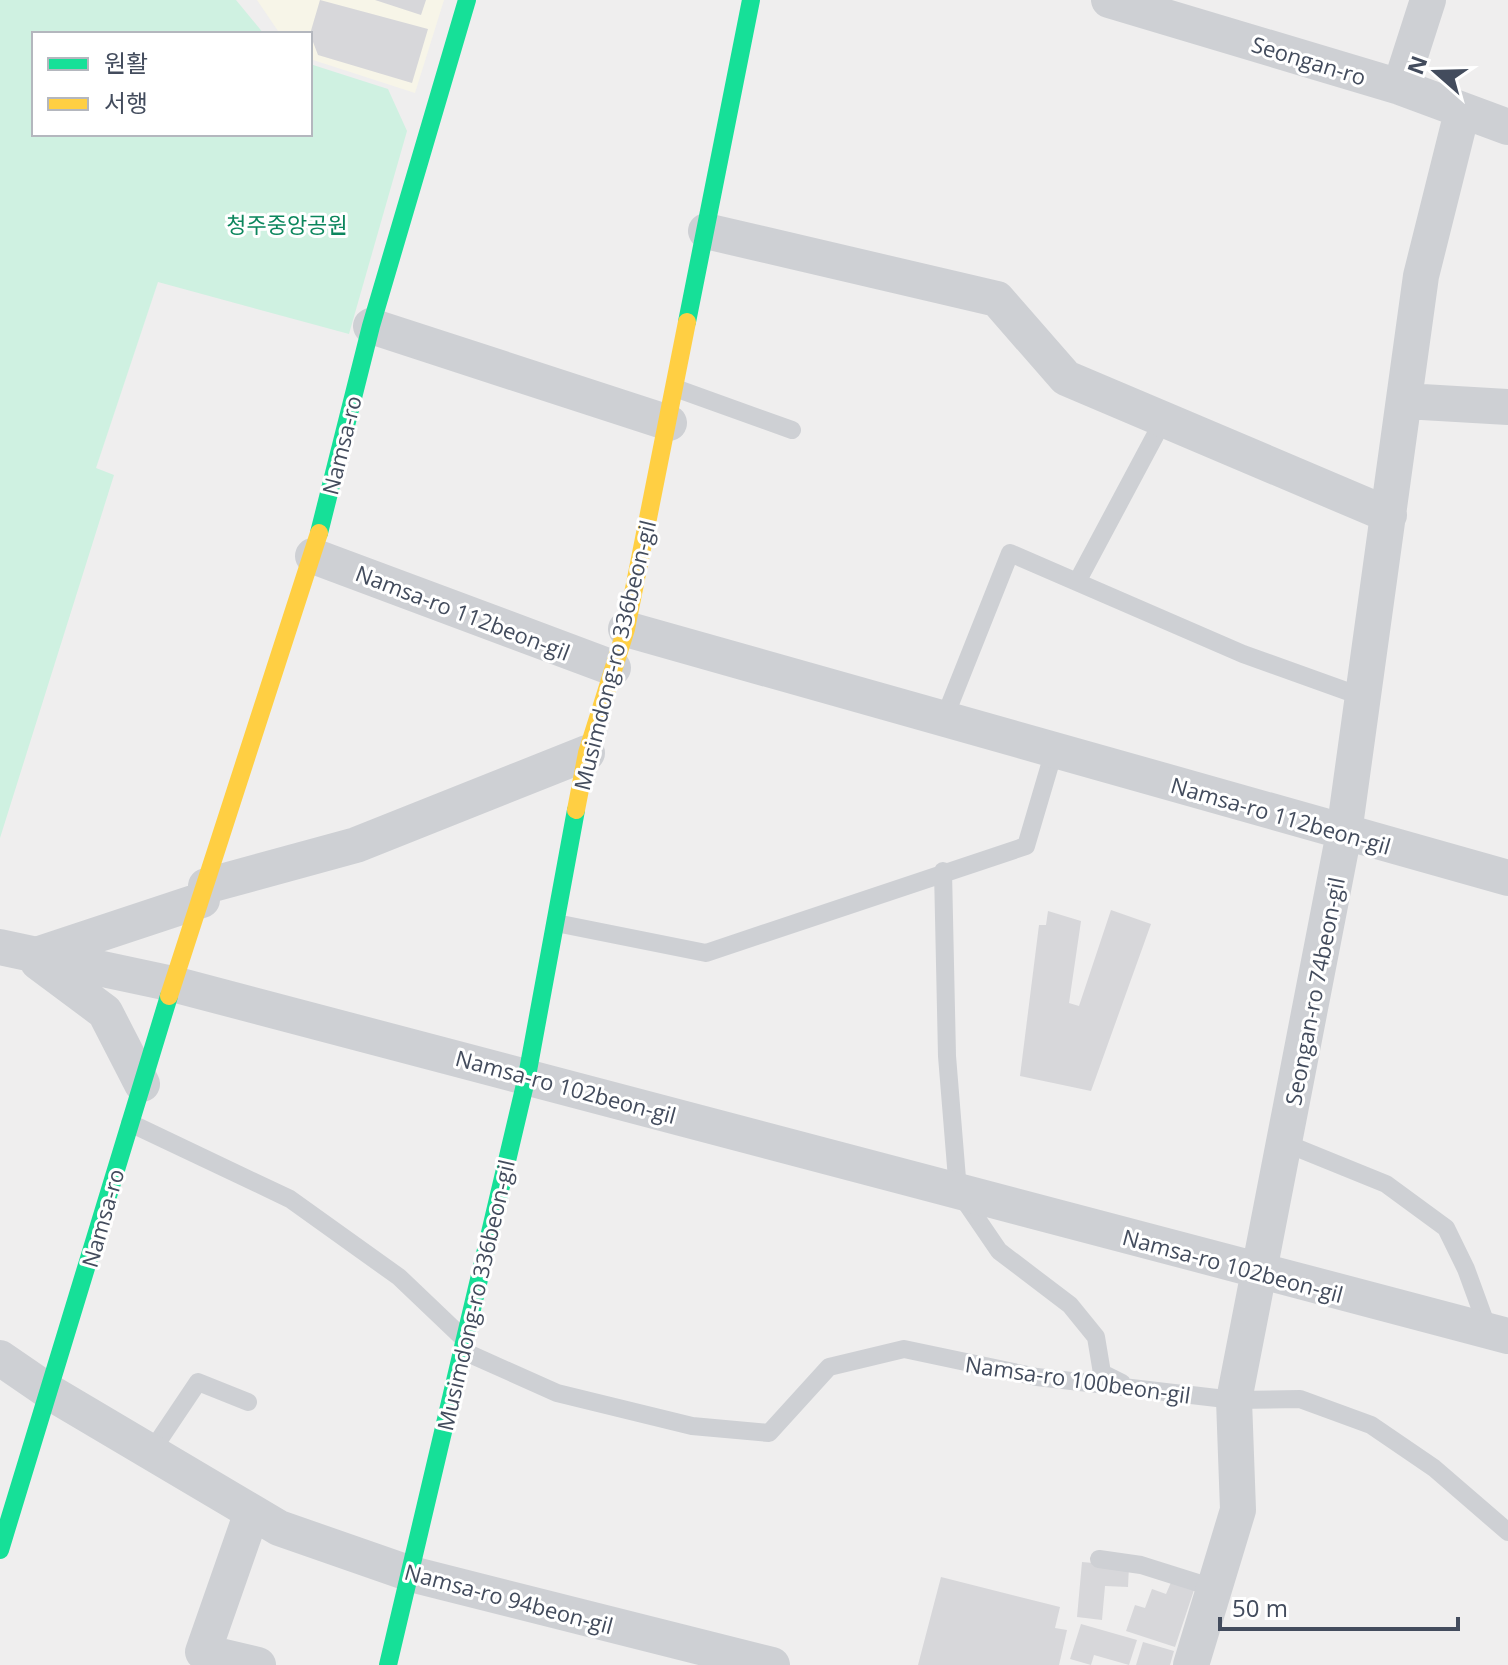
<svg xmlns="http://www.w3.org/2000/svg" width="1508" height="1665" viewBox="0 0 1508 1665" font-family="'Open Sans','Noto Sans KR',sans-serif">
<rect width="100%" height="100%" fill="#efeeee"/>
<!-- commercial -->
<path fill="#f7f5e8" d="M257 0H444L415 93 310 59V34H280Z"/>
<!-- green -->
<path fill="#cff1e1" d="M0 0H236L264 34H34V134H310V64L388 89 407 131 349 334 158 282 96 468 114 475 0 838Z"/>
<!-- building -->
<path fill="#d7d7da" d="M320 0 428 29 412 83 318 55 310 34Z
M375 0H426L421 15Z
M1111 910 1151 924 1091 1091 1020 1076 1039 925H1046L1048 911 1081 921 1069 1003 1079 1006Z
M1082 1562 1129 1566 1128 1587 1105 1586 1102 1620 1077 1617Z
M941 1577 1060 1607 1055 1628 1067 1630 1059 1665H918Z
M1172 1580 1195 1587 1175 1647 1126 1631 1135 1605 1145 1608 1152 1589 1166 1594Z
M1081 1624 1137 1640 1129 1665 1094 1655 1091 1665 1070 1659Z
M1143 1642 1174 1651 1170 1665H1136Z"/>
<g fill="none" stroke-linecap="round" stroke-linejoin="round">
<!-- lane -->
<path stroke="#ced0d4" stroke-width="18" d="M675 388 792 430
M1077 582 1164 419
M944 719 1010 553 1243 654 1363 697
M943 871 947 1056 958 1191 999 1251 1070 1305 1096 1337 1102 1373 1122 1383
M556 923 706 953 1026 846 1054 751
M130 1123 290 1199 399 1277 463 1338
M1285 1143 1386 1184 1446 1228 1466 1269 1489 1332
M463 1351 557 1393 692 1426 769 1433 829 1367 904 1349 1037 1377 1234 1400 1300 1399 1371 1425 1434 1468 1508 1532
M151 1452 198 1382 248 1402
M1099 1559 1141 1565 1214 1588"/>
<!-- street -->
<path stroke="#ced0d4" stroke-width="36" d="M1109 0 1400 87 1508 127
M1400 87 1428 0
M706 231 997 299 1066 378 1389 515
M371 326 669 423
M1405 401 1508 407
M313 556 613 668
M626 629 1508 878
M206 886 356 845 587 753
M0 947 173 984 1508 1336
M36 955 202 900
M38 962 105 1012 142 1084
M0 1358 51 1393 279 1528 411 1574 772 1665
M252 1512 203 1652 258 1665
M1191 1665 1238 1510 1234 1400 1344 833 1421 276 1462 112"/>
<!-- fast -->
<path stroke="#16e098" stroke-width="18" d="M687 322 751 0
M319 533 371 326 467 0
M0 1550 169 996
M388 1665 527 1076 576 810"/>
<!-- slow -->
<path stroke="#ffcf43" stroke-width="18" d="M576 810 587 753 626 629 687 322
M169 996 319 533"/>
</g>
<g text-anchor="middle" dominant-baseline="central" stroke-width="6" stroke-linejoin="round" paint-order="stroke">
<!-- street labels -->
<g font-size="22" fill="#434c5d" stroke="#fff">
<text transform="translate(1309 60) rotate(17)">Seongan-ro</text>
<text transform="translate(341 445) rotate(-76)">Namsa-ro</text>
<text transform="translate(463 612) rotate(21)">Namsa-ro 112beon-gil</text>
<text transform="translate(614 655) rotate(-76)">Musimdong-ro 336beon-gil</text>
<text transform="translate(1281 815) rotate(16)">Namsa-ro 112beon-gil</text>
<text transform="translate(1314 991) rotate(-79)">Seongan-ro 74beon-gil</text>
<text transform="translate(566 1086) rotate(15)">Namsa-ro 102beon-gil</text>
<text transform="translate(102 1218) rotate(-74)">Namsa-ro</text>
<text transform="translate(1233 1265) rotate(15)">Namsa-ro 102beon-gil</text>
<text transform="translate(475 1295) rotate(-77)">Musimdong-ro 336beon-gil</text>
<text transform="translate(1078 1379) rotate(8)">Namsa-ro 100beon-gil</text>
<text transform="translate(509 1598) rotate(15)">Namsa-ro 94beon-gil</text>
</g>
<!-- park labels -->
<g font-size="22" fill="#0c865d" stroke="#fff">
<text x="287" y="224">청주중앙공원</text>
</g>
</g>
<!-- legend -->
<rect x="32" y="32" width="280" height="104" fill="#ffffff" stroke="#b4b7be" stroke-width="2"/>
<rect x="48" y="58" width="40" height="12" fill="#16e098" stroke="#b4b7be" stroke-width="2"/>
<text x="104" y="72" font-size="24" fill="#434c5d">원활</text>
<rect x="48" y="98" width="40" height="12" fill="#ffcf43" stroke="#b4b7be" stroke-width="2"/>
<text x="104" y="112" font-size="24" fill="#434c5d">서행</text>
<!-- north arrow -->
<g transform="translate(1436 72) rotate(290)" stroke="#ffffff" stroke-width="6" paint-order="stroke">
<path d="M0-6L14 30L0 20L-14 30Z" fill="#434c5d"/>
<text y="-12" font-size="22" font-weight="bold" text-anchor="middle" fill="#434c5d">N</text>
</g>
<!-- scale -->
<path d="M1220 1617v12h238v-12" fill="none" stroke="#434c5d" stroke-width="4"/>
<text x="1232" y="1617" font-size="24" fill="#434c5d" stroke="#ffffff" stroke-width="6" paint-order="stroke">50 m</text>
</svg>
